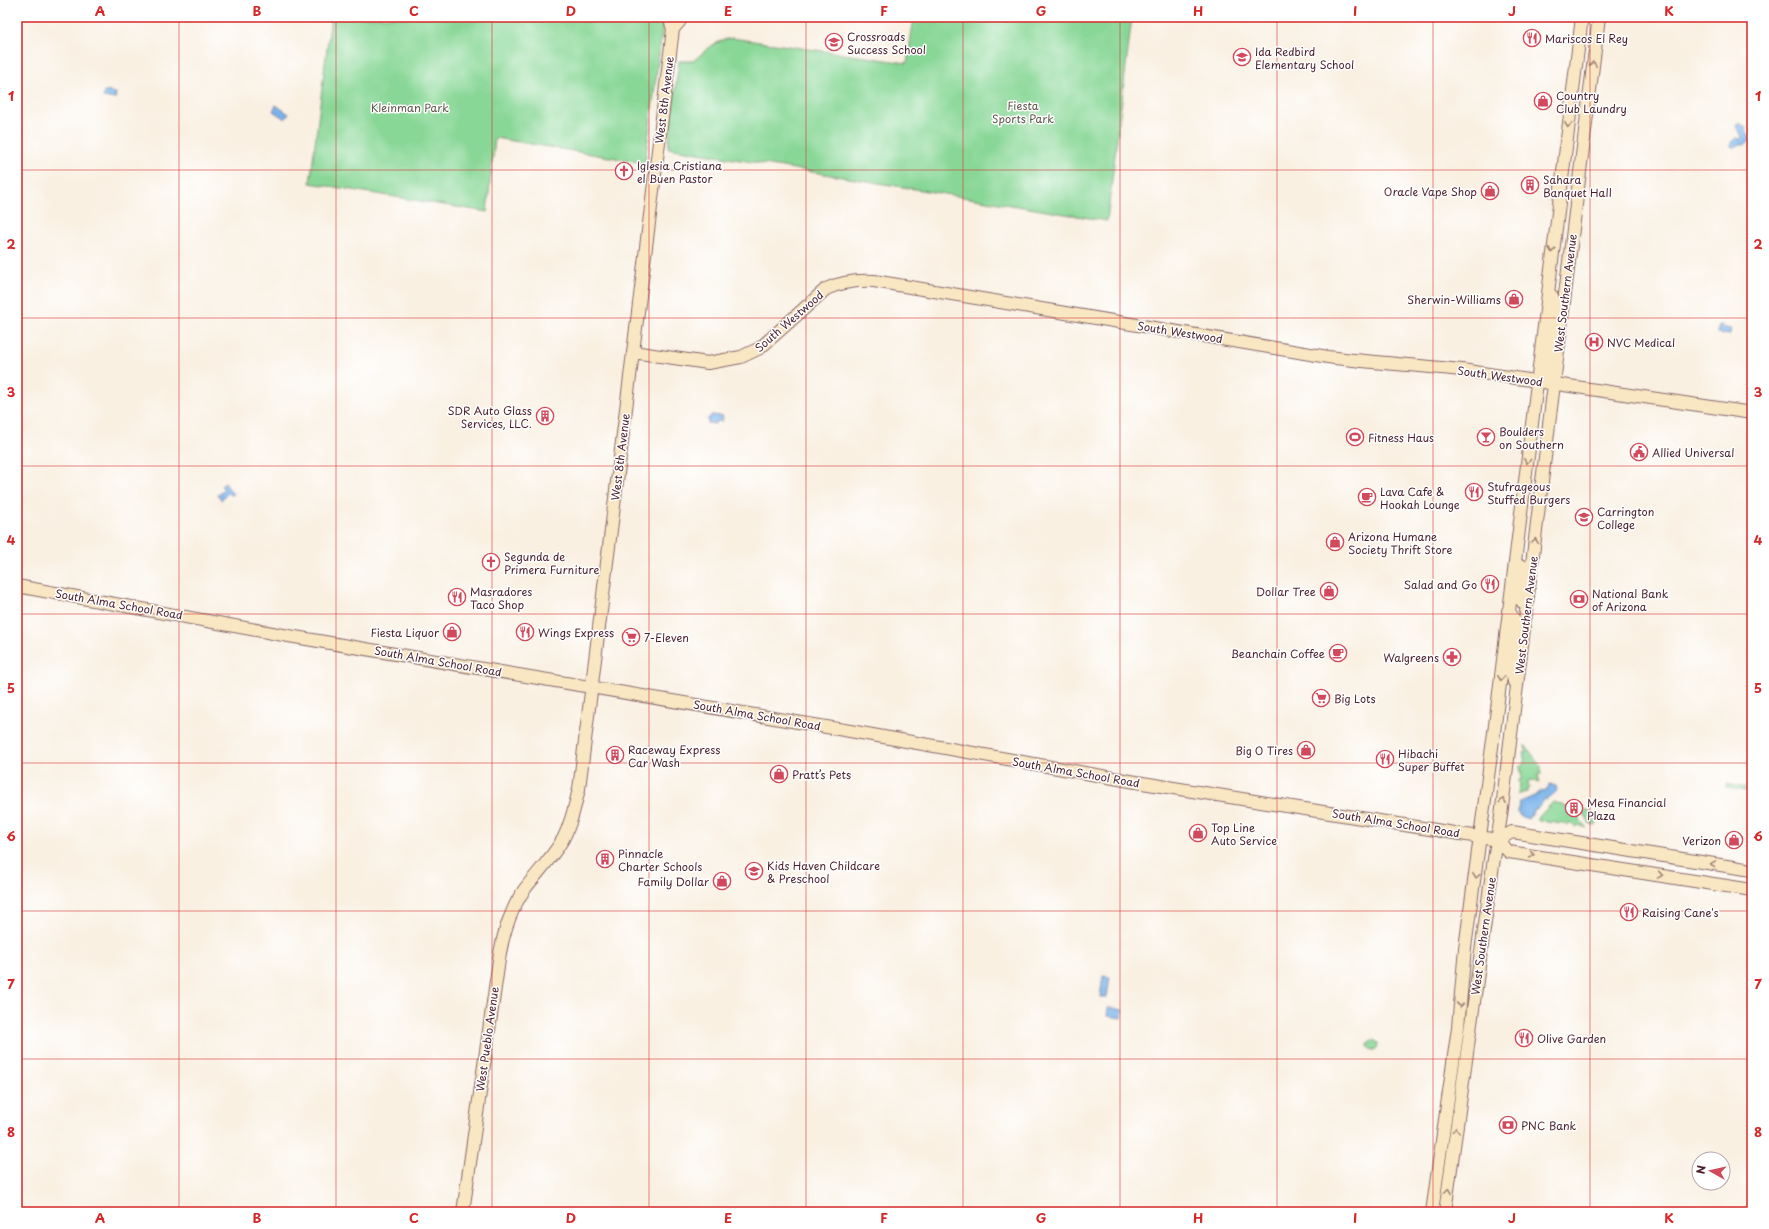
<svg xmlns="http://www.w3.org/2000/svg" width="1769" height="1229" viewBox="0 0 1769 1229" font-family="'Playpen Sans',sans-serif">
<rect width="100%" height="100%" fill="#fff"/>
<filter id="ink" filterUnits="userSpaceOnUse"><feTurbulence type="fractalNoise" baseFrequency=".025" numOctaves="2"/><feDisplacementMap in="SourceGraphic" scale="8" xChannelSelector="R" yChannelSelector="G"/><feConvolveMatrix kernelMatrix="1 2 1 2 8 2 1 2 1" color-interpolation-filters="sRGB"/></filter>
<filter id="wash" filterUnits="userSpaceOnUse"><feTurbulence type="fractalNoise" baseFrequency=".012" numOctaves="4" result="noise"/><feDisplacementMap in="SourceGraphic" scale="16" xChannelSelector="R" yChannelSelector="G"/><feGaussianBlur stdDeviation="0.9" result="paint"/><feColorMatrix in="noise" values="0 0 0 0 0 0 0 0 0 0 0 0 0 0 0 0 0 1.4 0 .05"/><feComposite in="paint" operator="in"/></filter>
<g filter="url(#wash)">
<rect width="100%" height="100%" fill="#f9f0e2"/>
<!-- green -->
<path fill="#88d796" stroke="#697b60" d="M331 17H664L645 163 495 138 487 212 310 183Z
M917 17H1132L1107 221 668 148 679 61H693C707 50 713 41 732 38L907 63 913 24Z
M1525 745 1541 766V774L1538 775 1540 783 1531 780 1528 781 1529 788 1527 789V792L1519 794 1518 790 1520 788 1519 780 1522 779 1520 766 1525 763 1523 752 1526 753Z
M1726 784 1752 789V792L1726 788Z
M1553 802 1573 809 1586 828 1577 825 1576 827 1569 823 1568 826 1561 822 1559 824 1552 821 1550 823 1544 820 1542 822 1537 819Z
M1579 808 1593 813V818L1597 822 1596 825H1591Z
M1368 1045a5 5 0 1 1 10 0a5 5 0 1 1-10 0Z"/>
<!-- water -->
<path fill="#79b4eb" stroke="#626a8b" d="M104 91 116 93 115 99 103 97Z
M276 105 289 114 285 119 273 111Z
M1739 123 1746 127 1747 134 1751 137V140L1744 145H1739L1733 148 1731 146V142L1736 138 1740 139 1742 137 1737 126Z
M1719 325H1722V327L1731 329 1730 335 1717 333Z
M711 415 723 416 722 422 716 421 715 424 708 423V418H710Z
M225 483 233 494 231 496 228 493 221 500 217 495 224 489 221 486Z
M1550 784 1556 786 1557 790 1556 793 1546 801 1545 799 1537 809 1536 808 1528 819 1520 816 1517 811 1519 805 1518 803 1539 794 1538 792 1546 790Z
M1103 976 1110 977 1107 997H1100Z
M1108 1007 1123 1010 1122 1018 1107 1016Z"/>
</g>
<g filter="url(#ink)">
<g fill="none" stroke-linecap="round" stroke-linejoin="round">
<defs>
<path id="secondary" d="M673 29 680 21V17
M1552 296 1554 311 1546 373 1553 383
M633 352 708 363 741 357 760 348 826 289C841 282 857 280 874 281L1328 357C1373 363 1417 365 1462 370L1752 413
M1522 566 1519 598 1527 607
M17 586 283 635 850 731 1130 781 1498 840 1512 832 1752 870
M1508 611C1522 623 1512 647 1511 663 1511 669 1513 676 1514 682
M1498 840 1509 852 1752 890
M463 1212 500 953C504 931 511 909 524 890 537 873 552 858 563 839 571 824 575 806 579 789L673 29 669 17
M1432 1212 1458 1027 1465 948 1495 725 1582 17
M1445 1212 1493 865 1501 816 1599 17"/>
</defs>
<!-- secondary casing -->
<use href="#secondary" stroke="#87686b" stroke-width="14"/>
<!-- secondary -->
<use href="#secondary" stroke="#f9e7c3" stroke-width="12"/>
</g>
<!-- one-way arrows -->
<defs><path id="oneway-chevron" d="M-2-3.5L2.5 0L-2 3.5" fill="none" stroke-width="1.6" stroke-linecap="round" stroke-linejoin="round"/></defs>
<g stroke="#a28377">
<use href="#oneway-chevron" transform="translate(1593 64) rotate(-83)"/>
<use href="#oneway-chevron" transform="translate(1568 125) rotate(97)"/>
<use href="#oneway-chevron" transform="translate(1552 250) rotate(97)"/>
<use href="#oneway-chevron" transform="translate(1527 461) rotate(97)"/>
<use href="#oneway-chevron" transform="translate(1535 541) rotate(-83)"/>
<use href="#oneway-chevron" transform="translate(1501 678) rotate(96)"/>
<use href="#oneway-chevron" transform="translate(1503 801) rotate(-83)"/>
<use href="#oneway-chevron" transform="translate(1532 855) rotate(9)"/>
<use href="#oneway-chevron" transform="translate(1713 864) rotate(-171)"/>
<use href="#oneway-chevron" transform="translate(1660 875) rotate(9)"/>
<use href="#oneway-chevron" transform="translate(1476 876) rotate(98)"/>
<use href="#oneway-chevron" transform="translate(1460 1005) rotate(95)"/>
<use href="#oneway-chevron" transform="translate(1456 1130) rotate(-82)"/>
<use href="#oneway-chevron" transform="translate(1448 1191) rotate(-82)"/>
</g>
</g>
<!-- grid -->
<path fill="none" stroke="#d62828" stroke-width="1" stroke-opacity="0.55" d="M179 17V1212M336 17V1212M492 17V1212M649 17V1212M806 17V1212M963 17V1212M1120 17V1212M1277 17V1212M1433 17V1212M1590 17V1212M17 170H1752M17 318H1752M17 466H1752M17 614H1752M17 763H1752M17 911H1752M17 1059H1752"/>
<!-- icons -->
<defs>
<symbol id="restaurant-ring" viewBox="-11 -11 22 22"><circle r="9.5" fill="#fff" stroke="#d1495b" stroke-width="1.5"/><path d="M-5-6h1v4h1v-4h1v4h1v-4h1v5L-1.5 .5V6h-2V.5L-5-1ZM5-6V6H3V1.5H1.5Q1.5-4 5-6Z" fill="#d1495b"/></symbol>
<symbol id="school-ring" viewBox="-11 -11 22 22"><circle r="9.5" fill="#fff" stroke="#d1495b" stroke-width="1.5"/><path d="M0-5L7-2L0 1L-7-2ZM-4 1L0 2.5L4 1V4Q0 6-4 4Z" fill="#d1495b"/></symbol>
<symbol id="shop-ring" viewBox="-11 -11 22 22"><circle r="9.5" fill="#fff" stroke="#d1495b" stroke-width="1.5"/><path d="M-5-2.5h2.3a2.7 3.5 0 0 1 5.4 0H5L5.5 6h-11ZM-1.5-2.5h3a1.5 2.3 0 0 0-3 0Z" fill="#d1495b"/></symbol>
<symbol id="church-ring" viewBox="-11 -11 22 22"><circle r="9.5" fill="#fff" stroke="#d1495b" stroke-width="1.5"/><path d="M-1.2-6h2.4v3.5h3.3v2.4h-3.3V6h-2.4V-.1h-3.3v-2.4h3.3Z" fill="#d1495b"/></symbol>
<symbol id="building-ring" viewBox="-11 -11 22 22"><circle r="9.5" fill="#fff" stroke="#d1495b" stroke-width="1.5"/><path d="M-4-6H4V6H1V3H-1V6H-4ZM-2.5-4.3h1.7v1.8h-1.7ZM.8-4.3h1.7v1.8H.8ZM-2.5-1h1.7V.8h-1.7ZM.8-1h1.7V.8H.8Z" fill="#d1495b"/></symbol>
<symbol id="hospital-ring" viewBox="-11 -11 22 22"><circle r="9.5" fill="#fff" stroke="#d1495b" stroke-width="1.5"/><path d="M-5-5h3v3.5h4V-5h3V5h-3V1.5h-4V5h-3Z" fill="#d1495b"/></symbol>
<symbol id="stadium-ring" viewBox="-11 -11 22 22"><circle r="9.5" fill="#fff" stroke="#d1495b" stroke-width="1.5"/><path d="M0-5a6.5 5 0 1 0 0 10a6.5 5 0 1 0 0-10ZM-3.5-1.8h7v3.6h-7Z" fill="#d1495b"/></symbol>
<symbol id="bar-ring" viewBox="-11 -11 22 22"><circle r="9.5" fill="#fff" stroke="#d1495b" stroke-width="1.5"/><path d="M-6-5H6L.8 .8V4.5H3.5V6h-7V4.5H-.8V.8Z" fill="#d1495b"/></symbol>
<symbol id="civic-ring" viewBox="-11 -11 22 22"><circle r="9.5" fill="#fff" stroke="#d1495b" stroke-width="1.5"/><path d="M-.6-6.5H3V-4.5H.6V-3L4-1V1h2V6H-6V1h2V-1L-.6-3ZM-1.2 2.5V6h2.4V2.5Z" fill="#d1495b"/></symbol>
<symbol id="cafe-ring" viewBox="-11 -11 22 22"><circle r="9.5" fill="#fff" stroke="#d1495b" stroke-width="1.5"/><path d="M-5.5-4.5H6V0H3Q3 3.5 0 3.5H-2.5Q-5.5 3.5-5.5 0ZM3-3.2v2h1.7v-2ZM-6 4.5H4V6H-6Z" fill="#d1495b"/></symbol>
<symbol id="university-ring" viewBox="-11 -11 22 22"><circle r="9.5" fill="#fff" stroke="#d1495b" stroke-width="1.5"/><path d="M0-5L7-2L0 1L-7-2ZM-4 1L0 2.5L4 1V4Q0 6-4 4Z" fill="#d1495b"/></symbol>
<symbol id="bank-ring" viewBox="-11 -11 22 22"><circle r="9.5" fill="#fff" stroke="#d1495b" stroke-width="1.5"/><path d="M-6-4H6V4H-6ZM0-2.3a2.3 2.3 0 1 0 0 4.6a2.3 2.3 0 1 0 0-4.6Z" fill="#d1495b"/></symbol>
<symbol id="supermarket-ring" viewBox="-11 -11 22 22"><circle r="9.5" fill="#fff" stroke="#d1495b" stroke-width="1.5"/><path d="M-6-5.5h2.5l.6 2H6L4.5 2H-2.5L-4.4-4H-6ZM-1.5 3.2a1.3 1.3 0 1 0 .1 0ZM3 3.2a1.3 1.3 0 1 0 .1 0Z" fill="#d1495b"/></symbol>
<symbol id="pharmacy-ring" viewBox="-11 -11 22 22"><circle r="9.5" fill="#fff" stroke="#d1495b" stroke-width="1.5"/><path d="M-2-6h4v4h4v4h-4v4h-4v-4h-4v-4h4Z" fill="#d1495b"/></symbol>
</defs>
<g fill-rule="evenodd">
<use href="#restaurant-ring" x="1522" y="28" width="20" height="20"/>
<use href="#school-ring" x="824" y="32" width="20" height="20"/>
<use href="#school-ring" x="1232" y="47" width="20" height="20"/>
<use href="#shop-ring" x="1533" y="91" width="20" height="20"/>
<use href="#church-ring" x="614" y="161" width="20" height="20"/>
<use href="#building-ring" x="1520" y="175" width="20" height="20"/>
<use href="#shop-ring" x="1480" y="181" width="20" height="20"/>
<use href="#shop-ring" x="1504" y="289" width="20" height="20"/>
<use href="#hospital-ring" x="1584" y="332" width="20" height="20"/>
<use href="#building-ring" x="535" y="406" width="20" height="20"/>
<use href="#stadium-ring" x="1345" y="427" width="20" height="20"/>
<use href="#bar-ring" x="1476" y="427" width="20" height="20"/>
<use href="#civic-ring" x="1629" y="442" width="20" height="20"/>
<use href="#restaurant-ring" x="1464" y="482" width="20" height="20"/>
<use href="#cafe-ring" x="1357" y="487" width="20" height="20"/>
<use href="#university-ring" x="1574" y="507" width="20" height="20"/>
<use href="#shop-ring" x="1325" y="532" width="20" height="20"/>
<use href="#church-ring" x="481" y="552" width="20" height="20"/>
<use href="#restaurant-ring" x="1480" y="574" width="20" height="20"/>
<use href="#shop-ring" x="1319" y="581" width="20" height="20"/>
<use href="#restaurant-ring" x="447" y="587" width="20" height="20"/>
<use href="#bank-ring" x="1569" y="589" width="20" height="20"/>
<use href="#shop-ring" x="442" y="622" width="20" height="20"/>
<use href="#restaurant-ring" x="515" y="622" width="20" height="20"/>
<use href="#supermarket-ring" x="621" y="627" width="20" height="20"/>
<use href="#cafe-ring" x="1328" y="643" width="20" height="20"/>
<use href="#pharmacy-ring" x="1442" y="647" width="20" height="20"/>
<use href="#supermarket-ring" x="1311" y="688" width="20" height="20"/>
<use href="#shop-ring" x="1296" y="740" width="20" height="20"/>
<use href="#building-ring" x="605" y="745" width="20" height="20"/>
<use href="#restaurant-ring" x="1375" y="749" width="20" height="20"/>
<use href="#shop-ring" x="769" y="764" width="20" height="20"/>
<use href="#building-ring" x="1564" y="798" width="20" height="20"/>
<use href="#shop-ring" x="1188" y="823" width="20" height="20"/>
<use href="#shop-ring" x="1724" y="830" width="20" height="20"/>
<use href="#building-ring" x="595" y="849" width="20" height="20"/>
<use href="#school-ring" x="744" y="861" width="20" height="20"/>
<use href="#shop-ring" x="712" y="871" width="20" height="20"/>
<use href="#restaurant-ring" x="1619" y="902" width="20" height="20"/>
<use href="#restaurant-ring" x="1514" y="1028" width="20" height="20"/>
<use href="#bank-ring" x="1498" y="1115" width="20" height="20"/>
</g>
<g text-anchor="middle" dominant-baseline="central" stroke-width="3" stroke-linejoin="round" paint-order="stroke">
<!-- poi labels -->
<g font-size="11" fill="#4a1f2b" stroke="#fff" text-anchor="start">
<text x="847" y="36">Crossroads<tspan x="847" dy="13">Success School</tspan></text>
<text x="1545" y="38">Mariscos El Rey</text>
<text x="1255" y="51">Ida Redbird<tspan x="1255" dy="13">Elementary School</tspan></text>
<text x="1556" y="95">Country<tspan x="1556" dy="13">Club Laundry</tspan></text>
<text x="637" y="165">Iglesia Cristiana<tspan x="637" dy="13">el Buen Pastor</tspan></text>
<text x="1543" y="179">Sahara<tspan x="1543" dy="13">Banquet Hall</tspan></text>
<text x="1477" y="191" text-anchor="end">Oracle Vape Shop</text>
<text x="1501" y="299" text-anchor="end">Sherwin-Williams</text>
<text x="1607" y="342">NVC Medical</text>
<text x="532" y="410" text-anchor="end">SDR Auto Glass<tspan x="532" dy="13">Services, LLC.</tspan></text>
<text x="1499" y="431">Boulders<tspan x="1499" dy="13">on Southern</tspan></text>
<text x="1368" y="437">Fitness Haus</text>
<text x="1652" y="452">Allied Universal</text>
<text x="1487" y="486">Stufrageous<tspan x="1487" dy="13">Stuffed Burgers</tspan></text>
<text x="1380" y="491">Lava Cafe &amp;<tspan x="1380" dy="13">Hookah Lounge</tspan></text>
<text x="1597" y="511">Carrington<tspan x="1597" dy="13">College</tspan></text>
<text x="1348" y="536">Arizona Humane<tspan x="1348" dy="13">Society Thrift Store</tspan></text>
<text x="504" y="556">Segunda de<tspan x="504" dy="13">Primera Furniture</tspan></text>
<text x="1477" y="584" text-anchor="end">Salad and Go</text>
<text x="470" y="591">Masradores<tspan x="470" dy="13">Taco Shop</tspan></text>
<text x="1316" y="591" text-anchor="end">Dollar Tree</text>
<text x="1592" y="593">National Bank<tspan x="1592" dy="13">of Arizona</tspan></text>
<text x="439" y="632" text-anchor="end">Fiesta Liquor</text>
<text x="538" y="632">Wings Express</text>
<text x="644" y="637">7-Eleven</text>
<text x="1325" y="653" text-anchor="end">Beanchain Coffee</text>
<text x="1439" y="657" text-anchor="end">Walgreens</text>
<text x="1334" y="698">Big Lots</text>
<text x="628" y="749">Raceway Express<tspan x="628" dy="13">Car Wash</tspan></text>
<text x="1293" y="750" text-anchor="end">Big O Tires</text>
<text x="1398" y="753">Hibachi<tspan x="1398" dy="13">Super Buffet</tspan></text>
<text x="792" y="774">Pratt’s Pets</text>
<text x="1587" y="802">Mesa Financial<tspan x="1587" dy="13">Plaza</tspan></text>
<text x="1211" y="827">Top Line<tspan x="1211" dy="13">Auto Service</tspan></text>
<text x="1721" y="840" text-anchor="end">Verizon</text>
<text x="618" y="853">Pinnacle<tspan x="618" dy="13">Charter Schools</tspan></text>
<text x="767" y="865">Kids Haven Childcare<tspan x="767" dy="13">&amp; Preschool</tspan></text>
<text x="709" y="881" text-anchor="end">Family Dollar</text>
<text x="1642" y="912">Raising Cane's</text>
<text x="1537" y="1038">Olive Garden</text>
<text x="1521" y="1125">PNC Bank</text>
</g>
<!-- street labels -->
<g font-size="11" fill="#4a1f2b" stroke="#fff">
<text transform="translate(664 100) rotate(-83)">West 8th Avenue</text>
<text transform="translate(1565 293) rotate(-83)">West Southern Avenue</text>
<text transform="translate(789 321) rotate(-41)">South Westwood</text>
<text transform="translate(1180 332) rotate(9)">South Westwood</text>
<text transform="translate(1500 376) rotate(8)">South Westwood</text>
<text transform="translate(620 457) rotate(-83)">West 8th Avenue</text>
<text transform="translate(119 604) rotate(10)">South Alma School Road</text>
<text transform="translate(1526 615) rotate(-83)">West Southern Avenue</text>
<text transform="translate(438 661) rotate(10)">South Alma School Road</text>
<text transform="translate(757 715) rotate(10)">South Alma School Road</text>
<text transform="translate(1076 772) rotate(10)">South Alma School Road</text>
<text transform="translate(1396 823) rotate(9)">South Alma School Road</text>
<text transform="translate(1483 936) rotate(-82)">West Southern Avenue</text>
<text transform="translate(487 1039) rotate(-82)">West Pueblo Avenue</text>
</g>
<!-- park labels -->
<g font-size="11" fill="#5d564b" stroke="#fff">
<text x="1023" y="105">Fiesta<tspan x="1023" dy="13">Sports Park</tspan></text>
<text x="410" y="107">Kleinman Park</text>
</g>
</g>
<!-- margin -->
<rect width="1769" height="1229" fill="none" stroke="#fff" stroke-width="44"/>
<!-- north arrow -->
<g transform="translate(1711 1171) rotate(278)"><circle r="19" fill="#ffffff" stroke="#b7a5aa"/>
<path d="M0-3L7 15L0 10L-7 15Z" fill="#d1495b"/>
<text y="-6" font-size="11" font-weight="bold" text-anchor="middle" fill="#4a1f2b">N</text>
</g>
<rect x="22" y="22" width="1725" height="1185" fill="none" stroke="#d62828" stroke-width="1.5"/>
<g font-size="13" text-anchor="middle" font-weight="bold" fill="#d62828">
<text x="100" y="16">A</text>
<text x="257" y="16">B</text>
<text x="414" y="16">C</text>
<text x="571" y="16">D</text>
<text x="728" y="16">E</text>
<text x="884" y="16">F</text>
<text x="1041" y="16">G</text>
<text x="1198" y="16">H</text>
<text x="1355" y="16">I</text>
<text x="1512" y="16">J</text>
<text x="1669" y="16">K</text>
<text x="11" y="101">1</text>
<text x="1758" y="101">1</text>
<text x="11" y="249">2</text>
<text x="1758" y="249">2</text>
<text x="11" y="397">3</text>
<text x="1758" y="397">3</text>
<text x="11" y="545">4</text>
<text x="1758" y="545">4</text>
<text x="11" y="693">5</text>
<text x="1758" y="693">5</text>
<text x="11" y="841">6</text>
<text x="1758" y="841">6</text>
<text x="11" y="989">7</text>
<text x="1758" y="989">7</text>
<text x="11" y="1137">8</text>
<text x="1758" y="1137">8</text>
<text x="100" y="1223">A</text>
<text x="257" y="1223">B</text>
<text x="414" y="1223">C</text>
<text x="571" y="1223">D</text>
<text x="728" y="1223">E</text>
<text x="884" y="1223">F</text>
<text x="1041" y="1223">G</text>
<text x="1198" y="1223">H</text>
<text x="1355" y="1223">I</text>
<text x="1512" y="1223">J</text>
<text x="1669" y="1223">K</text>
</g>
</svg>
